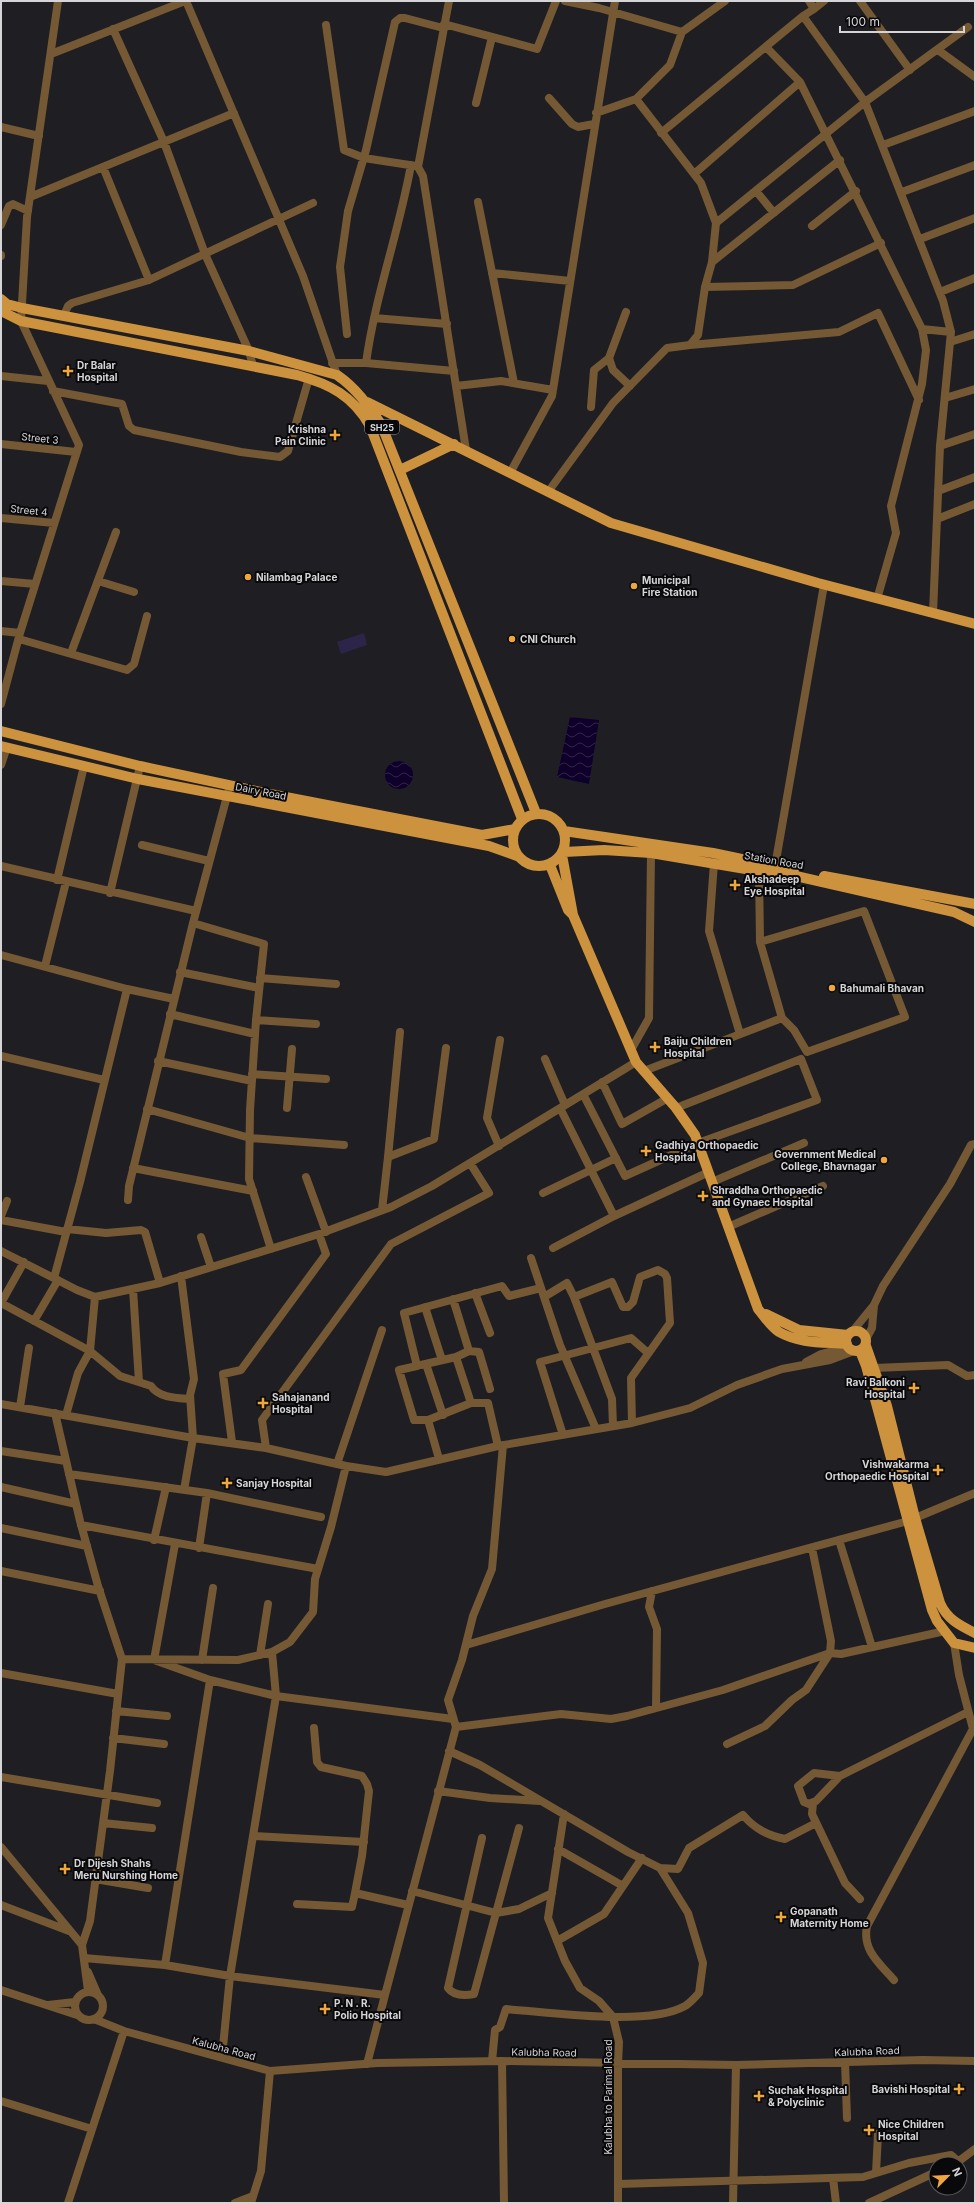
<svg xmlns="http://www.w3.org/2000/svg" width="976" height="2204" viewBox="0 0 976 2204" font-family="Inter,sans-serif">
<defs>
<pattern id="water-waves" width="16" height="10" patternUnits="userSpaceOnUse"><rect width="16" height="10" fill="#0e002a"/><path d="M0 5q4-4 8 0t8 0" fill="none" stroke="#302448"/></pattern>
</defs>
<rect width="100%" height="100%" fill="#1f1e23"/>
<!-- park -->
<path fill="#2d2449" d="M364 633 367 645 341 654 337 642Z"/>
<!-- water -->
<path fill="url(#water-waves)" d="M570 717 599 720 589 784 557 777Z
M385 775a14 14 0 1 1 28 0a14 14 0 1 1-28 0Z"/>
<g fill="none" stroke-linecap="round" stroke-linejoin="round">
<!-- minor -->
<path stroke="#755934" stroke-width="8" d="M186 1 303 276 337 375
M449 1 418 167 423 176 466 450
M565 1 599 8 682 32 725 1
M809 1 814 9 824 1
M860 1 910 70
M444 24 537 49 556 1
M326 25 344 150 364 158 416 166
M113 29 164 142 205 254 249 351 253 366
M682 32 670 65 636 99 701 183 716 223 865 102 803 16 814 9
M766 47 800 82 922 329 951 332
M938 50 975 77
M51 54 185 1
M549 98 572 124 578 127 594 124
M476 103 492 37
M596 113 636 99
M1 127 39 136
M661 133 803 16
M883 145 975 111
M411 165C399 232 375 296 366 363L454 371
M103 167 149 280
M694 174 800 82
M756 191 774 213
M902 192 975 165
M30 197 234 113
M478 202 514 383
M716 223 712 262 705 287 793 285 881 243
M1 225 9 206 13 204 28 211
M812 226 856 191
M920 239 975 218
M1 255V256
M712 262 840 160
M492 273 570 281
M705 287 698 335 690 345 839 332 878 313 919 400
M940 292 975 278
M626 312 609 358 613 370 630 386
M64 315 68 306 72 303 149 280 313 203
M374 318 447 324
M347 334 340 267 348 211 366 150 395 22 400 18H405L443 28
M950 342 975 334
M332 363H366
M1 376 48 381
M456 386 501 381 553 390
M53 391 122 404 129 426 134 430 241 452 280 457 288 451 309 378
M945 398 975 389
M591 407 594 370 609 358
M1 444 76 452
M940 446 975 434
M510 473 552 396 615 1
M938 491 975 477
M548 492 613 403 667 348 690 345
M1 518 54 523
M937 519 975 504
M1 581 35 584
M98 581 134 592
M877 599 896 533 891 506 922 384 926 350 922 329
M933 613 940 446 951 332 943 301 865 102 968 27
M1 631 20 633
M19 639 127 670 134 664 147 616
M71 653 116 532
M1 704 20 633 79 445 21 321 27 217 58 1
M1 765 7 747
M142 845 209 861
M714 863 709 931 740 1034
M1 866 196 911
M759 871 760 942 782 1018 794 1030 807 1052 905 1017 864 911 760 942
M774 872 824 585
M57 880 84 766
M110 893 140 766
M193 923 264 944 256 1020 250 1110 249 1179 271 1249
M1 955 127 989 174 999
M45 966 66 882
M180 972 259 988
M260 978 336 984
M170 1014 255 1034
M256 1020 316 1024
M631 1050 649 1018 651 853
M1 1056 104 1080
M545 1059 565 1105
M158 1061 252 1081
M644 1071 782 1018
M252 1074 326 1079
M602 1082 622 1124 668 1098
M583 1094 625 1176 698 1143 817 1100 801 1059 676 1108
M287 1108 292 1049
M560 1108 614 1216 709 1172
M147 1109 250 1138 344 1145
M499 1146 487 1118 500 1040
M388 1157 400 1032
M133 1168 253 1191
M306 1177 326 1232
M712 1182 804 1143
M543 1193 616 1158
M128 1200 129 1186 193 923 230 785
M382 1210 388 1157 434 1139 446 1048
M1 1216 7 1201
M1 1220 66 1232
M728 1227 823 1186
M67 1229 106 1233 141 1230 145 1232 160 1283
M201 1237 211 1267
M553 1248 614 1216
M1 1251 77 1290 95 1297 160 1283 319 1234 391 1207 432 1186 636 1062
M531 1258 560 1345 596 1429
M181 1276 194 1379 190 1395 193 1438 184 1490
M54 1278 80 1182 127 989
M133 1289 139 1382
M475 1293 490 1333
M544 1297 567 1283 574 1297
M453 1299 469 1351 456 1357 471 1403H488L498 1446
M1 1303 90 1351 120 1376 151 1386C159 1398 177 1398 190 1399
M1 1303 24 1262
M425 1307 442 1360
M34 1321 58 1280
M852 1332 874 1305
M866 1339 872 1328 874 1305 883 1286 950 1184 971 1145 975 1144
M469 1351 479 1352 490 1389
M806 1362 821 1354 848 1347
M426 1364 443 1415
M421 1365 456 1357
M874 1368 948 1365 967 1376 975 1375
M1 1404 193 1438 266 1448 346 1466 386 1472 498 1446 632 1423 690 1408 737 1385 782 1369 830 1360 854 1351
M20 1407 29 1348
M55 1413 80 1521 98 1586 122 1659 110 1771 90 1921 82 1945
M66 1415 78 1373 90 1351 95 1297
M428 1420 471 1403
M613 1426 612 1399 574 1297 612 1282 623 1307H628L633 1302 640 1277 658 1270 665 1274 667 1278 670 1323 631 1378 632 1423
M563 1435 540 1362 631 1338 648 1353
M232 1442 223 1374 241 1370 326 1254 319 1234
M266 1448 262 1420 391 1244 489 1193 470 1163
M1 1451 66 1461
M439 1459 428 1420H414L399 1370 417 1366 404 1313 502 1286 509 1296 541 1288
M337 1464 382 1330
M69 1474 207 1493 321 1517
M1 1487 76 1504
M81 1525 318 1569
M1 1528 87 1546
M154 1540 166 1487
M839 1540 872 1647
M175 1544 154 1660 210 1680 276 1696 453 1719
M199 1548 207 1493
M1 1571 100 1591
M652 1591 649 1607 657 1629 656 1708
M466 1645 605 1604 908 1521 975 1493
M260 1655 268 1604
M122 1659 238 1660 272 1652 290 1642 313 1612 315 1579 331 1527 346 1466
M202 1660 213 1588
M1 1673 118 1694
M116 1711 167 1716
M456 1727 561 1714 611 1719 627 1716 723 1690 830 1653 841 1654 945 1631
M314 1728 317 1762 321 1767 362 1776 367 1784 369 1791 362 1856 355 1893
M113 1738 164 1744
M727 1744 765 1726 792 1700 806 1690 830 1653 831 1641 812 1548
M449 1751 480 1765 628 1852 660 1868 688 1913 703 1963 699 1993C695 1997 690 2003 685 2006 648 2027 549 2012 506 2009L500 2027 495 2030 492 2061
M840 1776 814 1773 798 1786 804 1802 809 1804 816 1801 840 1776 968 1712
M1 1777 157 1803
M438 1791 490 1798 540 1801
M813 1803 812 1814 845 1883 860 1899
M564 1814 548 1918 565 1961 580 1988 599 2001 613 2017 619 2042 618 2064V2203
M103 1823 152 1828
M253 1836 364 1842
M482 1838 448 1988C454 1996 464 1996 474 1994L496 1913 519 1909 552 1893
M1 1847 82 1945 88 1991
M558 1849 623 1886
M660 1868 678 1869 689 1848 743 1815C755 1829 767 1835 785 1839L816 1823
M95 1879 148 1888
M412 1891 496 1913 519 1828
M297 1904 352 1907 355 1893 408 1905
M1 1905 69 1931
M557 1941 604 1914 642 1858
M84 1958 165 1965 230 1976 385 1995 367 2064
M165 1965 210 1680
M88 1972 98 1995
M894 1980C879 1963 862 1950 867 1926L973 1729 959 1675 954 1643
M1 1990 77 2015
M75 2006a14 14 0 1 1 28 0a14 14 0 1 1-28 0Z
M385 1995 456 1727 448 1700 462 1660 473 1616 492 1569 503 1445
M48 2005 75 2002
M94 2019 124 2031 270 2071 377 2063 502 2061 736 2065 923 2060 975 2061
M222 2057 230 1976 276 1696 272 1652
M502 2061 504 2203
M845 2062 847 2118
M1 2101 92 2129
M955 2164 975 2149
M876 2173 878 2134
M833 2178 836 2203
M618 2184 863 2177 909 2163 951 2155 959 2162
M68 2203 124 2031
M235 2203 253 2196
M251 2203 261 2171 270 2071
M733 2203 736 2065
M869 2203 936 2172"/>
<!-- major -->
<path stroke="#cd923d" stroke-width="10" d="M1 299 7 304 22 308 249 351 337 375C356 388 368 405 381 424L536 813
M1 311 21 321 297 375C330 384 353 396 370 426L522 819
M367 402 611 523 818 583 975 624
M400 470 454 444
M1 731 140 766 270 794 482 835 515 829
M1 746 138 779 489 846 517 856
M513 840a26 26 0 1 1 52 0a26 26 0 1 1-52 0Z
M564 831 713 853 794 870
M564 852 604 850 651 853 774 874H787L954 912 975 922
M562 855 573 915
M550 865 568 910 573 915 636 1062 676 1108 695 1135 758 1309C764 1316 771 1327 779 1332 800 1344 824 1342 847 1344
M824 876 975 904
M766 1314 799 1330 848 1335
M846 1341a10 10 0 1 1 20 0a10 10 0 1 1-20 0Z
M866 1346 887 1406 915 1518 940 1603C947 1619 959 1625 975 1633
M860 1351 866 1366 932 1610 937 1621 954 1643 975 1648"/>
</g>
<!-- markers -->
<g fill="#efa73d" stroke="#09080a" stroke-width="1.5">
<path d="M66 365h4v4h4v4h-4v4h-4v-4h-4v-4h4z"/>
<path d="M333 429h4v4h4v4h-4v4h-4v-4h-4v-4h4z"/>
<circle cx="248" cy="577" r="4"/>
<circle cx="634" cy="586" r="4"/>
<circle cx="512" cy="639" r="4"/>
<path d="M733 879h4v4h4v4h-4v4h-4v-4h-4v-4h4z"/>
<circle cx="832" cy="988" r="4"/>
<path d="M653 1041h4v4h4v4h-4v4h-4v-4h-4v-4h4z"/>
<path d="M644 1145h4v4h4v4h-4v4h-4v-4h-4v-4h4z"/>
<circle cx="884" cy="1160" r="4"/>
<path d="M701 1190h4v4h4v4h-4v4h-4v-4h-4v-4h4z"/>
<path d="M912 1382h4v4h4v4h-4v4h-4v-4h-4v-4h4z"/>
<path d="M261 1397h4v4h4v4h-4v4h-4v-4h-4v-4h4z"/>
<path d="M936 1464h4v4h4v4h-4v4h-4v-4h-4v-4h4z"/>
<path d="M225 1477h4v4h4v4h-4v4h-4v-4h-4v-4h4z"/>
<path d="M63 1863h4v4h4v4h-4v4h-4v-4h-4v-4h4z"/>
<path d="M779 1911h4v4h4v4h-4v4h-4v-4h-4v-4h4z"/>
<path d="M323 2003h4v4h4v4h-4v4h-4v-4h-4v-4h4z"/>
<path d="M957 2083h4v4h4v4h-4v4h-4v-4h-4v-4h4z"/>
<path d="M757 2090h4v4h4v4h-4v4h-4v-4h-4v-4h4z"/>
<path d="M867 2124h4v4h4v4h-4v4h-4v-4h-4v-4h4z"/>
</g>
<g text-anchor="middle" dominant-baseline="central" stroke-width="4" stroke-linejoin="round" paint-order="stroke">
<!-- shield labels -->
<rect fill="#09080a" stroke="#98989a" stroke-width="1" x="365" y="420" width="34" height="14" rx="3"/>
<g font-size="9" font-weight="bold" fill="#d5d5d8">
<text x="382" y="427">SH25</text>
</g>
<!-- poi labels -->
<g font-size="10" font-weight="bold" fill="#d5d5d8" stroke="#09080a" text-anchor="start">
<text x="77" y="365">Dr Balar<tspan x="77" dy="12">Hospital</tspan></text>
<text x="326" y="429" text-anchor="end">Krishna<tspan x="326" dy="12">Pain Clinic</tspan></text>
<text x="256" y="577">Nilambag Palace</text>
<text x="642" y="580">Municipal<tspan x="642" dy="12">Fire Station</tspan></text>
<text x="520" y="639">CNI Church</text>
<text x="744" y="879">Akshadeep<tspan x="744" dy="12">Eye Hospital</tspan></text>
<text x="840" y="988">Bahumali Bhavan</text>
<text x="664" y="1041">Baiju Children<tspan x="664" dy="12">Hospital</tspan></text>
<text x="655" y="1145">Gadhiya Orthopaedic<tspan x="655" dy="12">Hospital</tspan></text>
<text x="876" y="1154" text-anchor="end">Government Medical<tspan x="876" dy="12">College, Bhavnagar</tspan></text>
<text x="712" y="1190">Shraddha Orthopaedic<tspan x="712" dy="12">and Gynaec Hospital</tspan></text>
<text x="905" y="1382" text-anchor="end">Ravi Balkoni<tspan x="905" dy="12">Hospital</tspan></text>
<text x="272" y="1397">Sahajanand<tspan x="272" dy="12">Hospital</tspan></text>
<text x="929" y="1464" text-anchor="end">Vishwakarma<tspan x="929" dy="12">Orthopaedic Hospital</tspan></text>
<text x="236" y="1483">Sanjay Hospital</text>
<text x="74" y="1863">Dr Dijesh Shahs<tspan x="74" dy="12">Meru Nurshing Home</tspan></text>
<text x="790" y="1911">Gopanath<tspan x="790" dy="12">Maternity Home</tspan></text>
<text x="334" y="2003">P. N . R.<tspan x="334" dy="12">Polio Hospital</tspan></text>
<text x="950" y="2089" text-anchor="end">Bavishi Hospital</text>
<text x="768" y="2090">Suchak Hospital<tspan x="768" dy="12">&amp; Polyclinic</tspan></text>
<text x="878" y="2124">Nice Children<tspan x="878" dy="12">Hospital</tspan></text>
</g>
<!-- street labels -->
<g font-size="10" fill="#d5d5d8" stroke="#09080a">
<text transform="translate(40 438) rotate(6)">Street 3</text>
<text transform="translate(29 510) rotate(6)">Street 4</text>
<text transform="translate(261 791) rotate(11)">Dairy Road</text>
<text transform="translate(774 860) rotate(10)">Station Road</text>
<text transform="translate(224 2048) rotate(15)">Kalubha Road</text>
<text transform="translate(867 2051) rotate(-2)">Kalubha Road</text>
<text transform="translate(544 2052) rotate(1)">Kalubha Road</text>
<text transform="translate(608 2097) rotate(-90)">Kalubha to Parimal Road</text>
</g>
</g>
<!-- border -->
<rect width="976" height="2204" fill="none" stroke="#d5d5d8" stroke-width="4"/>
<!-- north arrow -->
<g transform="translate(948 2176) rotate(66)"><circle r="19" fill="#09080a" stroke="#5b5a5c"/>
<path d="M0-3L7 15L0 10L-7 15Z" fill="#efa73d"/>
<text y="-6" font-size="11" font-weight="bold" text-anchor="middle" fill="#d5d5d8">N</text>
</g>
<!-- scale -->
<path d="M840 26v6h124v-6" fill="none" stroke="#d5d5d8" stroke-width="2"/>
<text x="846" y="26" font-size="12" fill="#d5d5d8" stroke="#09080a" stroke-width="3" paint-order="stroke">100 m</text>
</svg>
